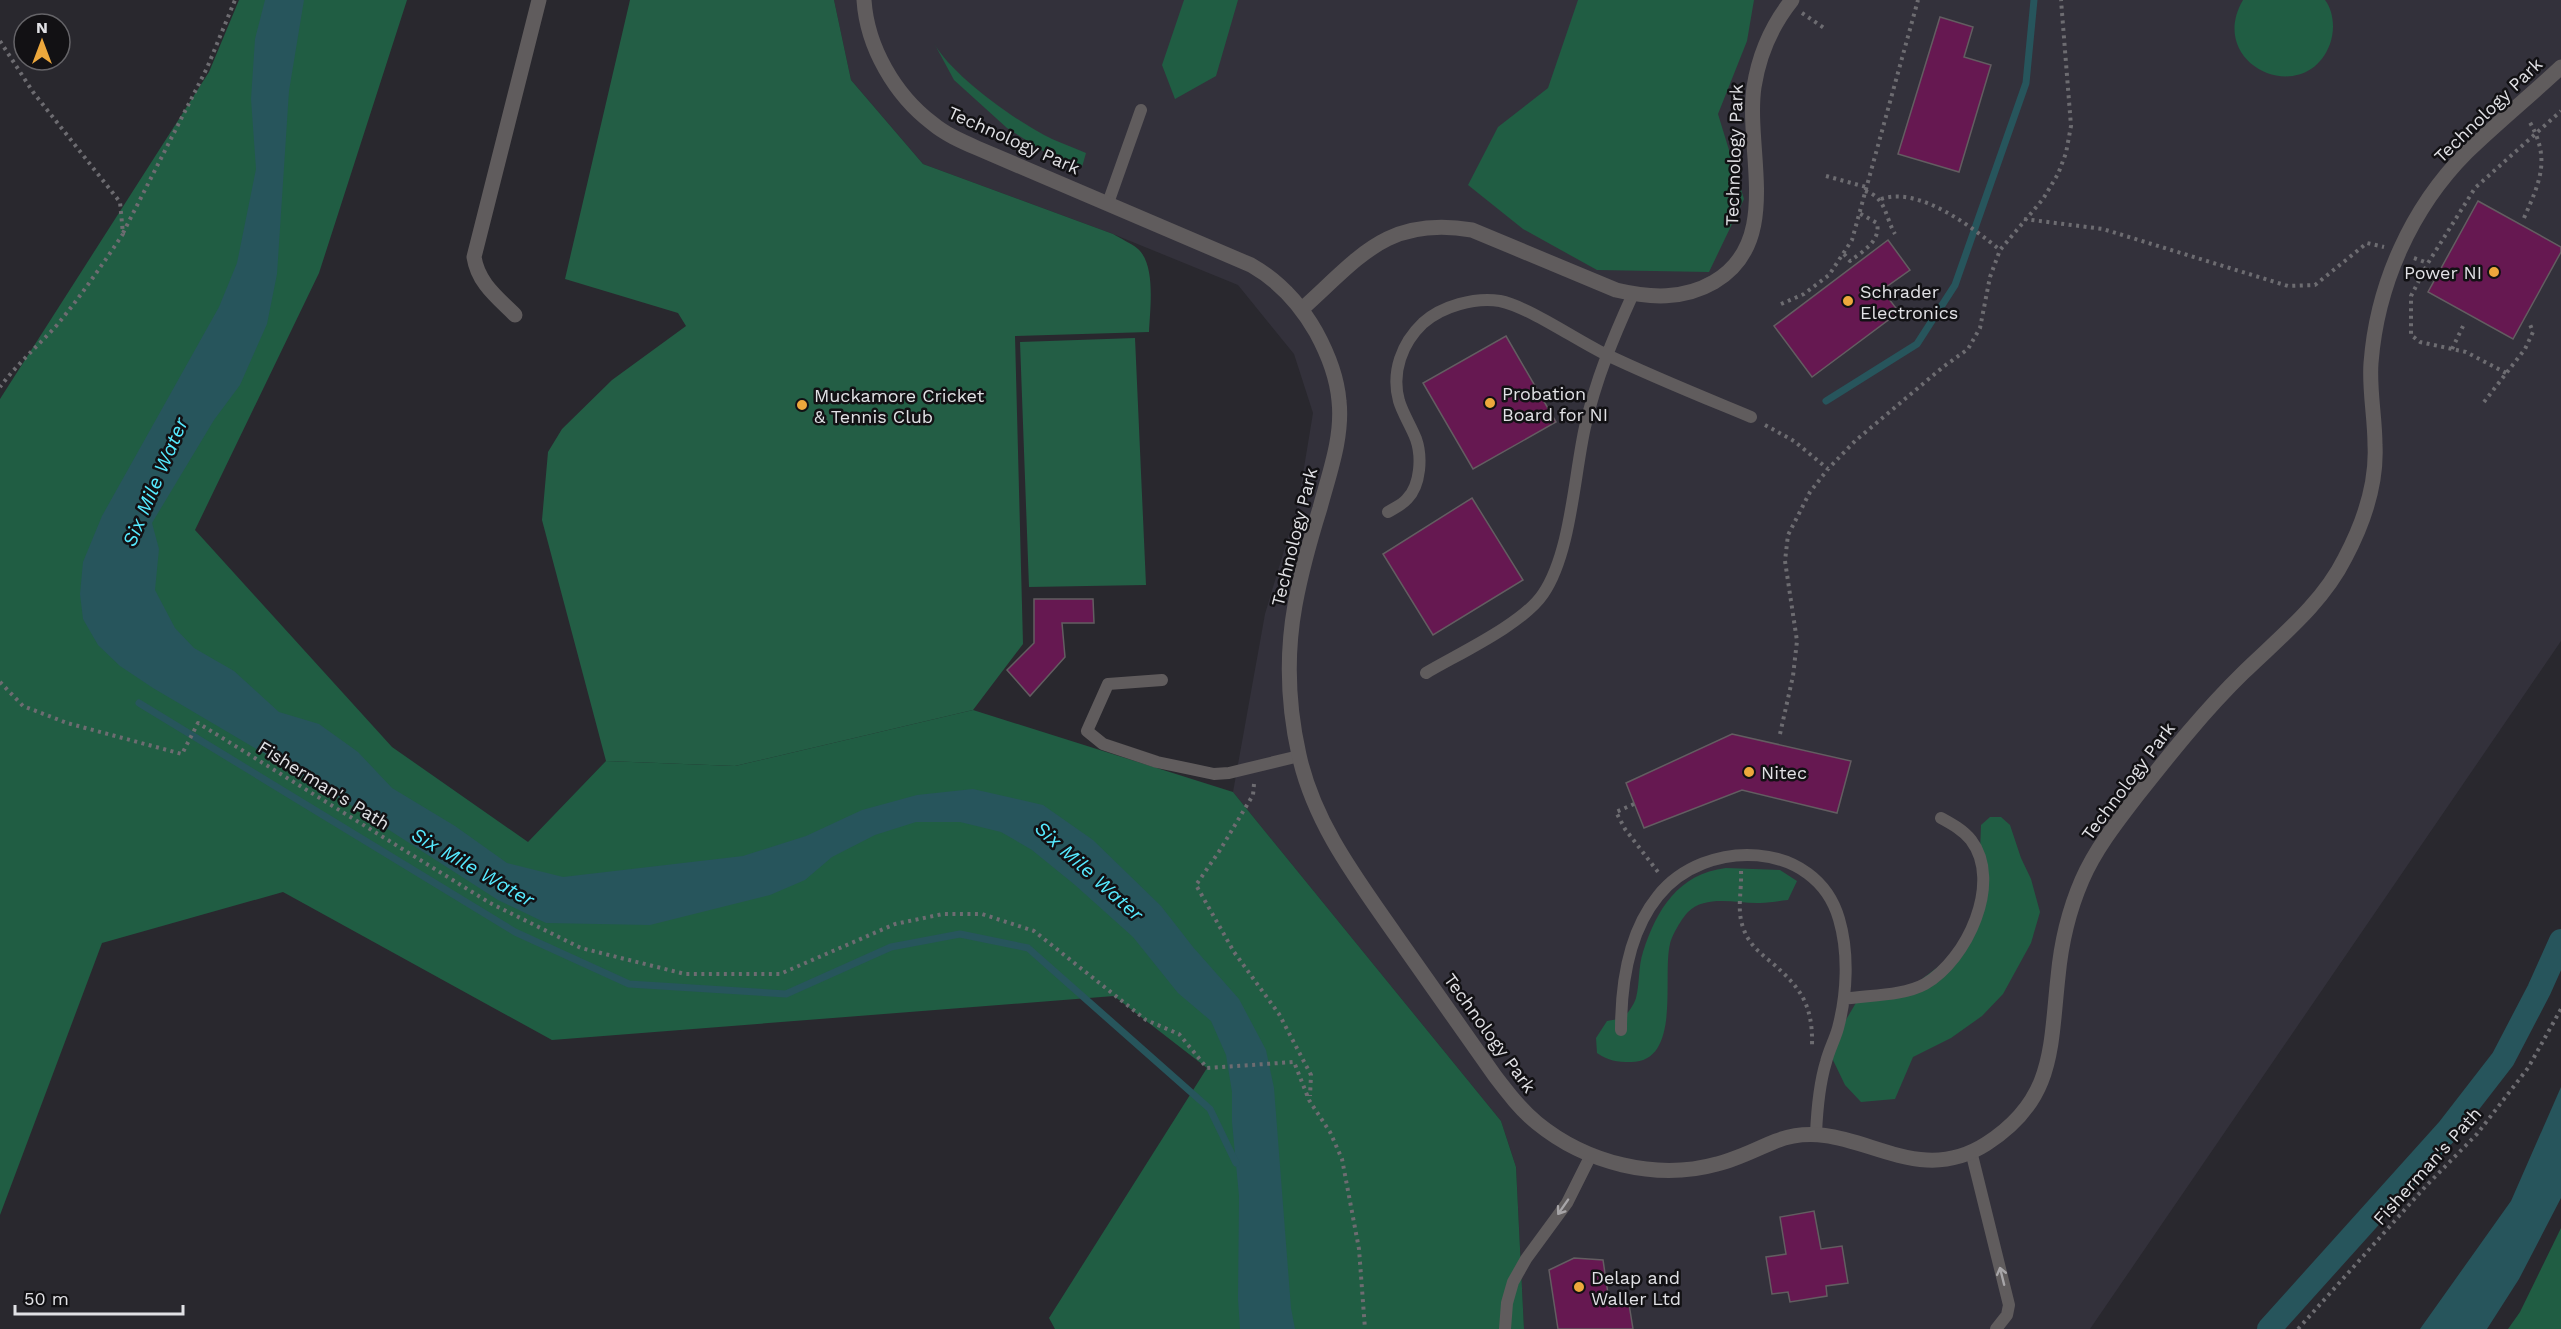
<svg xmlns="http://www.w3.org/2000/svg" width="2561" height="1329" viewBox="0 0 2561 1329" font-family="'Work Sans',sans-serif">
<rect width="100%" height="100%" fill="#29282e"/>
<!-- built -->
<path fill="#33313b" d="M834 0H2561V641L2090 1329H1524L1516 1167 1501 1121 1233 792 1265 614 1298 504 1313 413 1294 354 1238 285 1113 234 923 164 851 80Z"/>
<!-- green -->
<path fill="#235e45" d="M630 0H834L851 80 923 164 1113 234C1121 239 1131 243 1138 249 1156 265 1150 309 1149 332L1015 336 1023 644 973 710 735 766 606 761 542 520 548 452 562 429 612 380 686 326 678 313 565 279Z
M1135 338 1146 585 1029 587 1020 342Z"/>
<!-- forest -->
<path fill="#205d43" d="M239 0H407L319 273 195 530 392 747 528 842 606 761 735 766 973 710 1233 792 1501 1121 1516 1167 1524 1329H1055L1049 1318 1207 1068 1114 996 552 1040 283 892 102 943 0 1215V399L209 72Z
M1184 0H1238L1216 76 1175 99 1162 65Z
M1578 0H1754L1747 41 1718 114 1744 199 1709 272 1597 270 1523 229 1468 185 1498 127 1548 88Z
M2243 0H2325C2334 12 2335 30 2330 44 2305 110 2205 65 2243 0Z
M934 43C951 75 1018 123 1052 139 1063 144 1075 148 1086 153L1082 167 1046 153 1007 128 954 80Z
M1990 817H2001L2010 825 2021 858 2031 879 2040 912 2031 943 2003 994 1982 1016 1951 1038 1913 1057 1895 1099 1861 1102 1845 1085 1832 1058 1840 1030 1857 1001 1914 985 1955 954 1978 911 1981 825Z
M1726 868 1780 870 1797 881 1788 900C1779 901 1769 903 1760 903 1739 904 1706 894 1688 912 1682 918 1672 935 1670 944 1662 976 1682 1062 1631 1062 1616 1062 1609 1061 1597 1053L1596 1038 1607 1021 1624 1018C1628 1012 1634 1005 1636 998 1640 983 1638 967 1643 952 1657 909 1678 874 1726 868Z
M2561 1228V1329H2508L2520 1312Z"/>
<!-- water -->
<path fill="#27555c" d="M265 0H304L289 91 277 274 267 324 240 385 214 420 152 523 159 549 155 590 175 628 194 648 234 671 279 712 319 724 358 752 392 788 455 826 507 863 563 877 743 856 806 836 862 810 917 795 973 789 1043 805 1093 840 1161 906 1193 947 1239 999 1266 1050 1274 1088 1291 1308 1295 1329H1240L1238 1299 1239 1196 1232 1122V1092L1226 1055 1211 1021 1178 993 1133 937 1075 885 1032 850 1001 832 960 822H916L875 835 832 857 805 880 770 895 650 925 546 923 498 900 333 794 153 688 120 666 98 645 83 619 80 594 83 562 102 516 219 307 237 263 256 169 251 99 255 39Z
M2561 1087V1198L2519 1279 2487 1329H2420L2511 1201Z"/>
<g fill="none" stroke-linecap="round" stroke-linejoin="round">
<!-- stream -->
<path stroke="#27555c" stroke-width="7" d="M1826 401 1917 344 1955 285 2026 83 2034 0
M139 703 515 932 629 984 786 994 891 947 960 934 1028 948 1210 1109 1236 1163"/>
<!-- canal -->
<path stroke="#27555c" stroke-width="24" d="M2269 1329 2448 1130 2503 1059 2539 990 2561 941"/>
</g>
<!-- building -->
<path fill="#661851" stroke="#635d61" stroke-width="1.5" d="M1940 17 1973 27 1964 57 1991 65 1959 172 1898 154Z
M2478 201 2561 247V252L2513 339 2428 292Z
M1888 240 1910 270 1882 290 1899 312 1812 377 1774 326Z
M1506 336 1556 422 1473 469 1423 383Z
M1472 498 1523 580 1433 635 1383 554Z
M1034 599H1093L1094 623H1062L1065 657 1030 696 1007 670 1034 643Z
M1732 734 1851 761 1837 813 1742 790 1644 828 1626 783Z
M1814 1211 1821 1249 1842 1246 1848 1283 1826 1286 1827 1296 1790 1302 1788 1292 1772 1294 1766 1257 1786 1254 1780 1217Z
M1574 1258 1603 1260 1610 1307 1629 1304 1633 1329H1558L1549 1270Z"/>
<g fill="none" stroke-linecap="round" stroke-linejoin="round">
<!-- path -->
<path stroke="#6d6c71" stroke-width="4" stroke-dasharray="3 4.5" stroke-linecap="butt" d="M1802 13 1824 28
M0 41 33 92 120 202 123 234C102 265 81 296 57 325 38 346 17 364 0 387
M1826 176 1866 187
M1865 191C1886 197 1885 217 1895 234
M1881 199C1919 186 1972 227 2000 250
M2524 218C2541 179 2551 158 2528 119
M2024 219 2103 229 2288 286 2315 285 2367 243 2384 247
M123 233 207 68 235 0
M1844 254 1850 261C1863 251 1881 241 1877 223L1859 213
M2414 258 2428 263
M1781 304 1804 294 1829 275 1852 240 1918 0
M2452 349 2465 322
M2506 373 2466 352 2420 342 2411 335V296L2428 263 2475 188 2561 111
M2484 402 2525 349 2533 332 2529 322
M1765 425 1794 441 1828 469
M0 682 23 706 67 723 182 754 198 723 490 903 581 948 685 974H780L895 924 943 914H982L1034 931 1146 1020 1179 1034 1207 1068 1294 1062 1309 1100 1330 1132 1342 1159 1359 1249 1365 1329
M1780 734 1793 676 1797 641 1785 561 1788 535 1810 492 1828 469 1855 441 1943 367 1968 349 1980 328 1990 277 2000 250 2043 199 2058 174 2066 153 2071 126 2061 0
M1254 784 1253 795 1220 850 1196 885 1234 952 1279 1014 1311 1075 1310 1096
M1634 804 1616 812 1625 829 1658 872
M1741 871C1742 891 1736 911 1744 930 1749 944 1760 953 1771 962 1800 987 1813 1004 1812 1045
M2298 1329 2425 1187 2477 1134 2528 1068 2561 1009"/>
<!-- service -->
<path stroke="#605c5d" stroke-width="12" d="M1108 203 1141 110
M1388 512C1394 508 1402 505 1407 499 1421 485 1422 456 1416 439 1411 426 1403 414 1399 401 1391 372 1402 343 1423 323 1442 306 1475 297 1500 301 1529 307 1576 340 1605 354 1653 377 1703 397 1751 417
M1426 673C1458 654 1523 624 1543 594 1571 553 1574 476 1585 427 1596 379 1613 338 1633 294
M1162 680 1108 684 1087 731 1103 744 1157 762 1214 774 1229 773 1299 756
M1844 999C1869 995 1903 996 1925 984 1967 960 2003 882 1971 840 1963 830 1952 824 1941 818
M1621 1030C1621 985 1628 933 1658 896 1705 837 1816 839 1839 919 1849 953 1847 994 1838 1028 1835 1039 1829 1050 1826 1062 1819 1085 1817 1110 1816 1134
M1971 1151 2009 1305 2007 1315 1996 1329
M1505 1329 1507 1303 1513 1282 1526 1259 1567 1203 1591 1155"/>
<!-- minor -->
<path stroke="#605c5d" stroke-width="15" d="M864 0C867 47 895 95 932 123 945 134 961 141 977 148L1251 265C1279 281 1300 304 1316 332 1328 354 1337 376 1339 401 1343 437 1329 474 1320 508 1310 540 1301 573 1295 605 1286 655 1288 706 1299 755 1314 823 1356 878 1395 934 1429 982 1462 1029 1495 1076 1508 1093 1521 1110 1537 1123 1586 1163 1656 1181 1717 1164 1738 1159 1756 1149 1776 1141 1850 1112 1909 1193 1986 1144 2055 1100 2050 1048 2058 977 2061 944 2069 910 2082 880 2095 850 2116 823 2136 797 2170 754 2204 711 2243 673 2280 637 2322 604 2345 558 2363 524 2377 483 2375 445 2375 417 2369 390 2371 363 2377 285 2411 208 2467 152 2497 123 2530 96 2561 67
M1302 309C1360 257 1387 216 1472 230L1616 290C1650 298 1683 300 1714 282 1783 242 1745 151 1754 87 1759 55 1772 25 1792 0
M515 315C497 297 478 283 474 257L539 0"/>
</g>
<!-- one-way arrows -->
<defs><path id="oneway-shaft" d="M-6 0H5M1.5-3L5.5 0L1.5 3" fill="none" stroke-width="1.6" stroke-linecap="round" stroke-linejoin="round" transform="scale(1.5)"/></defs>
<g stroke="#a7a5a8">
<use href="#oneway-shaft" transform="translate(1563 1207) rotate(125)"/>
<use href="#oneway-shaft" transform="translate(2002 1276) rotate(-104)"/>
</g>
<!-- markers -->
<g fill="#eda83c" stroke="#121114" stroke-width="2">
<circle cx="2494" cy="272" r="6"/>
<circle cx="1848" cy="301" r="6"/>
<circle cx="1490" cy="403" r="6"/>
<circle cx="802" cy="405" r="6"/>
<circle cx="1749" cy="772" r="6"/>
<circle cx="1579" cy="1287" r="6"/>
</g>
<g text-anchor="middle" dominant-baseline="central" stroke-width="5" stroke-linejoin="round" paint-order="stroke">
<!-- street labels -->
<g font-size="18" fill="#e1e1e5" stroke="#121114">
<text transform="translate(2488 110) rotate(-44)">Technology Park</text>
<text transform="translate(1014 140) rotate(24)">Technology Park</text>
<text transform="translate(1734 155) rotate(-88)">Technology Park</text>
<text transform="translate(1294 537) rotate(-76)">Technology Park</text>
<text transform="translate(2128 781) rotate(-53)">Technology Park</text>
<text transform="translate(324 785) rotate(32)">Fisherman's Path</text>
<text transform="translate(1490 1033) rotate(54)">Technology Park</text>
<text transform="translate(2427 1166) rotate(-48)">Fisherman's Path</text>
</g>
<!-- poi labels -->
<g font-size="18" fill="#e1e1e5" stroke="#121114" text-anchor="start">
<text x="2482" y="272" text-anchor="end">Power NI</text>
<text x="1860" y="291">Schrader<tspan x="1860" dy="21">Electronics</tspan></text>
<text x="1502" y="393">Probation<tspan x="1502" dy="21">Board for NI</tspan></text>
<text x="814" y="395">Muckamore Cricket<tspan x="814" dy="21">&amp; Tennis Club</tspan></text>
<text x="1761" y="772">Nitec</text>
<text x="1591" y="1277">Delap and<tspan x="1591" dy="21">Waller Ltd</tspan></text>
</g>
<!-- water labels -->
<g font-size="20" font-style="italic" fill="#56e9fe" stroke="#121114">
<text transform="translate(155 482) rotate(-67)">Six Mile Water</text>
<text transform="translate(473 867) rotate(30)">Six Mile Water</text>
<text transform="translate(1089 871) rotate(42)">Six Mile Water</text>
</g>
</g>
<!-- north arrow -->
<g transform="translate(42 42)"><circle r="28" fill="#121114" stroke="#656468" stroke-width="1.5"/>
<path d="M0-4.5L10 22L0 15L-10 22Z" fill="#eda83c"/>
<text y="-9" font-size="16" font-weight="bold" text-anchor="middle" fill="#e1e1e5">N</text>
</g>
<!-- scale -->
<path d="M15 1305v9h168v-9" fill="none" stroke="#e1e1e5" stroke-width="3"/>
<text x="24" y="1305" font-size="18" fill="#e1e1e5" stroke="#121114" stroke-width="4.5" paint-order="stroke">50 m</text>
</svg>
